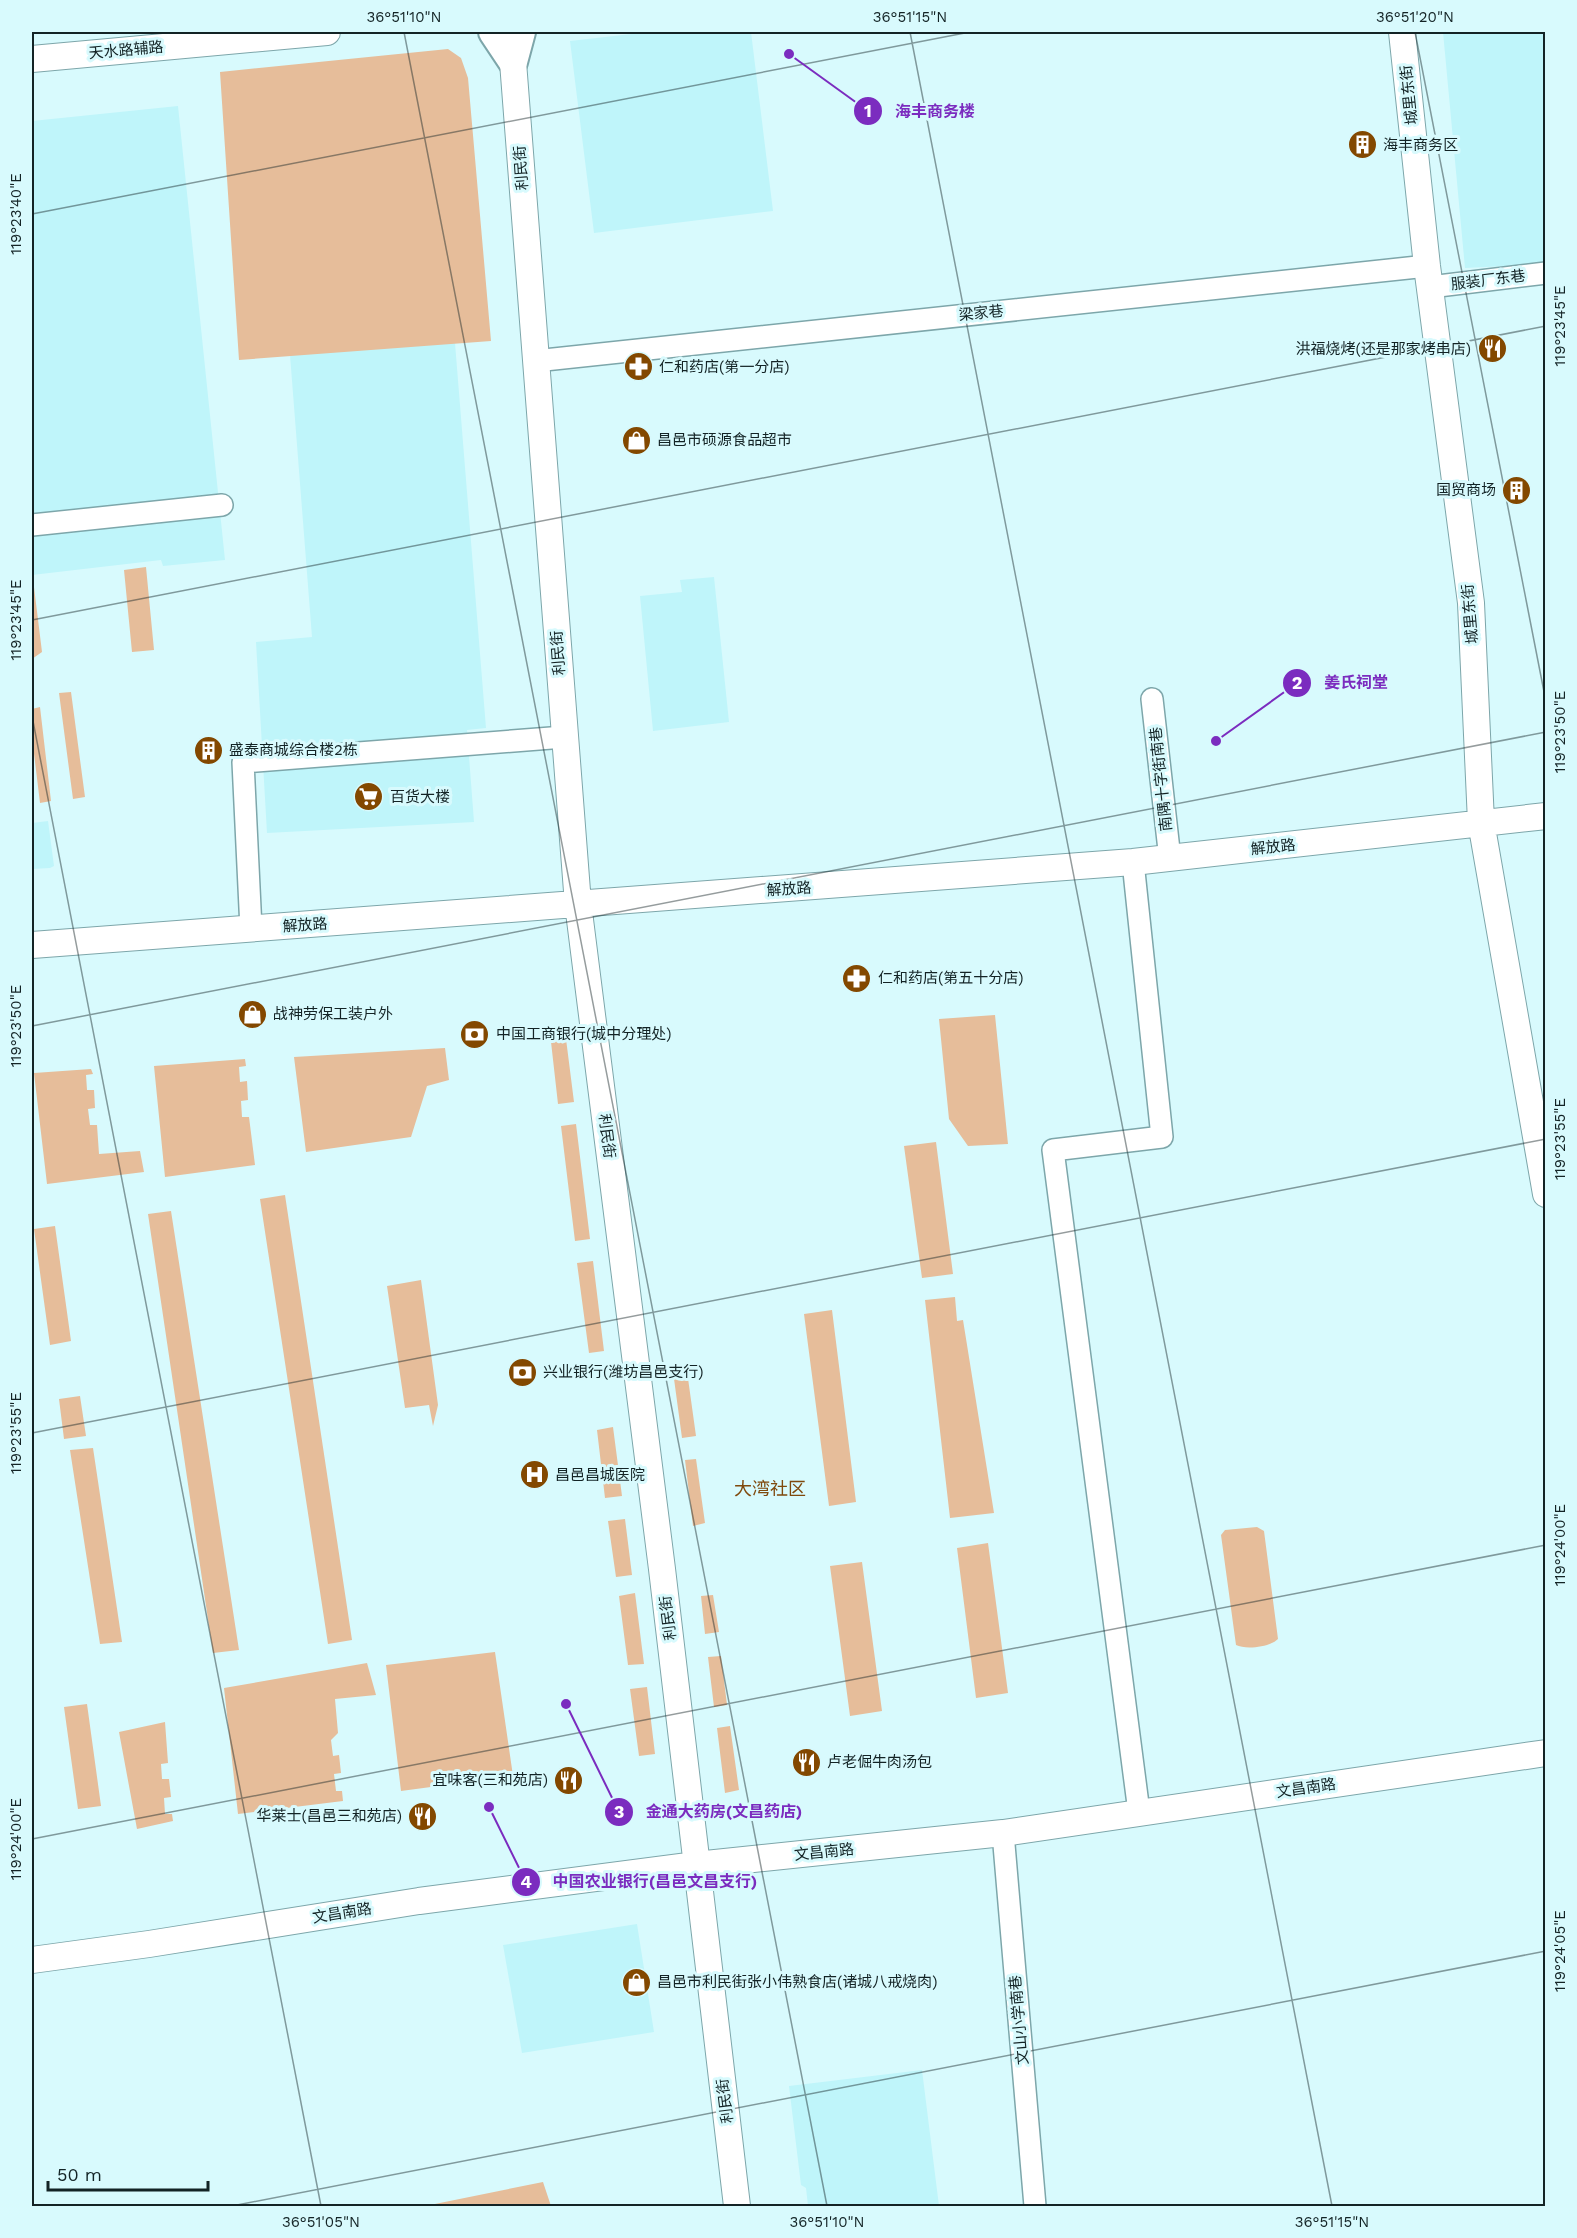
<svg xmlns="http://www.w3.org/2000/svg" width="1577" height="2238" viewBox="0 0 1577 2238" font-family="'Work Sans','Noto Sans SC',sans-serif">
<rect width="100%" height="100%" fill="#d8fafd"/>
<!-- built -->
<path fill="#bff5fa" d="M649 32H751L773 211 594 233 570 41Z
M1443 32H1545V264L1465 268Z
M178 106 225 560 163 566 161 560 32 575V121Z
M455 343 486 728 467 730 474 822 267 833 256 642 312 637 290 355Z
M714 577 729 722 653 731 640 596 682 592 680 580Z
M48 821 54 866 50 868 32 869V823Z
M637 1924 654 2032 522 2053 503 1945Z
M922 2070 939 2206H808L806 2188 801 2185 789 2086Z"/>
<!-- green -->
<path fill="#e6bd9a" d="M448 49 461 58 468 78 491 341 239 360 220 72Z
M146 567 154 650 132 652 124 570Z
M32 579H33L42 652 32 659Z
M71 692 85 797 73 799 59 693Z
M40 707 51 801 40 803 32 737V709Z
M995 1015 1008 1144 968 1146 949 1119 939 1019Z
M565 1031 574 1102 558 1104 550 1033Z
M445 1048 449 1080 427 1086 411 1137 306 1152 294 1057Z
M245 1059 246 1066 239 1067 240 1082 247 1081 248 1100 241 1101 242 1117H249L255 1165 165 1177 154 1066Z
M91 1069 93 1074 86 1075 87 1090H94L95 1108 88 1109 90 1125H97L99 1154 140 1151 144 1172 47 1184 34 1073Z
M576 1124 590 1239 575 1241 561 1126Z
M936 1142 953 1274 922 1278 904 1146Z
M285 1195 352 1640 328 1644 260 1199Z
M171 1211 239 1650 213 1653 148 1214Z
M55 1226 71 1341 50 1345 34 1229Z
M593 1261 604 1351 589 1353 577 1263Z
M421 1280 438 1405 433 1426 429 1405 405 1408 387 1286Z
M955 1297 957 1321 963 1320 994 1513 950 1518 925 1300Z
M832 1310 856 1502 829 1506 804 1314Z
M672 1364H686L696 1436 682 1438Z
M80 1396 86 1436 64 1439 59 1399Z
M613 1427 622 1496 605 1498 597 1430Z
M93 1448 122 1642 100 1644 70 1450Z
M696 1459 705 1523 693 1526 685 1460Z
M625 1519 632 1575 616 1577 608 1521Z
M1257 1527 1264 1531 1278 1639C1270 1647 1246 1650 1236 1645L1221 1535 1225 1530Z
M988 1543 1008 1693 976 1698 957 1548Z
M862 1562 882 1711 850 1716 830 1566Z
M635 1593 644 1664 628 1665 619 1596Z
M713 1595 719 1632 705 1634 701 1596Z
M495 1652 513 1776 401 1791 386 1665Z
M721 1656 727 1705 714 1707 708 1657Z
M367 1663 376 1695 335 1699 338 1733 331 1740 333 1756 339 1755 341 1773 334 1774 336 1791H342L343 1801 238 1814 224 1688Z
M647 1687 655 1754 639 1756 630 1689Z
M87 1704 101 1806 78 1809 64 1707Z
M165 1722 168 1763 161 1764 162 1779H169L171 1797 164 1798 165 1814H172L173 1821 137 1829 119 1732Z
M730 1726 739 1790 725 1793 717 1728Z
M543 2182 551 2206H425Z"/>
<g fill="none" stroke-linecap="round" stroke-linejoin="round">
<defs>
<path id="minor" d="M1430 287 1546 273
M535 361 1427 266
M32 525 222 505
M1152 699 1170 859
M1133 862 1162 1137 1053 1150 1139 1812
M251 929 243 762 564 737
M1003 1833 1035 2206"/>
<path id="tertiary" d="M1402 32 1427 266 1471 603 1481 822 1546 1194
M32 59 327 32
M513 62 578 904 662 1569 737 2206
M32 945 1133 862 1546 816
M32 1960 149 1944 419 1901 696 1865 1003 1833 1546 1753"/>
<path id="secondary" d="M493 32 513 62 521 32"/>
</defs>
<!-- minor casing -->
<use href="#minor" stroke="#7da6aa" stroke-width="24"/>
<!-- tertiary casing -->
<use href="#tertiary" stroke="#7da6aa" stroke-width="28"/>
<!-- secondary casing -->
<use href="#secondary" stroke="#7da6aa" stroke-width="32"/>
<!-- minor -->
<use href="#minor" stroke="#fff" stroke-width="21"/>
<!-- tertiary -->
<use href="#tertiary" stroke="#fff" stroke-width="26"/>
<!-- secondary -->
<use href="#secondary" stroke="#fff" stroke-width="28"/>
</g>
<!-- ticks -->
<path fill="none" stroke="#132325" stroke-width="1.5" stroke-opacity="0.45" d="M404 32 827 2206M910 32 1332 2206M1415 32 1546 702M32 214 970 32M32 620 1546 326M32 716 321 2206M32 1026 1546 732M32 1433 1546 1139M32 1839 1546 1545M232 2206 1546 1951"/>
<!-- icons -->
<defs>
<symbol id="building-disc" viewBox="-11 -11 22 22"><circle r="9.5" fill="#834800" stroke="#d8fafd"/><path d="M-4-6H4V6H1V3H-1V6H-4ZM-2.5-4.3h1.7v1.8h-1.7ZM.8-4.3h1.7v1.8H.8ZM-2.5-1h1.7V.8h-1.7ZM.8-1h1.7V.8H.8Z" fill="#fff"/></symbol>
<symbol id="restaurant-disc" viewBox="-11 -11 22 22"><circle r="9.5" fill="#834800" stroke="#d8fafd"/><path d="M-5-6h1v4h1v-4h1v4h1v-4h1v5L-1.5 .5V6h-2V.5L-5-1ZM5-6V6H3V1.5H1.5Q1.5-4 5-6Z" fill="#fff"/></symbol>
<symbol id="pharmacy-disc" viewBox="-11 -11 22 22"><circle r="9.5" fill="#834800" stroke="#d8fafd"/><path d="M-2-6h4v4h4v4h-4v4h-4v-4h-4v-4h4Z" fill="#fff"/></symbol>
<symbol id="shop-disc" viewBox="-11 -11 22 22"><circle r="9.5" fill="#834800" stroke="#d8fafd"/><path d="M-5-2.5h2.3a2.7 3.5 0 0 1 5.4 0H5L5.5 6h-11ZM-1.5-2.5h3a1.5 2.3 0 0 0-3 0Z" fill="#fff"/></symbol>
<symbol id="supermarket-disc" viewBox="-11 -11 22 22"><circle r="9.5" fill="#834800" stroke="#d8fafd"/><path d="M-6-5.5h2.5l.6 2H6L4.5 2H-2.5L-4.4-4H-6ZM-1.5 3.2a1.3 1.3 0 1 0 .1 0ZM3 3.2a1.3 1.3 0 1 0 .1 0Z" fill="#fff"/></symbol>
<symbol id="bank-disc" viewBox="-11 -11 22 22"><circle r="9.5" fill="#834800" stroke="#d8fafd"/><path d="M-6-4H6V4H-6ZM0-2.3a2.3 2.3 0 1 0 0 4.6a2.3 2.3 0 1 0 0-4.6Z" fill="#fff"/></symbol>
<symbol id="hospital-disc" viewBox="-11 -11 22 22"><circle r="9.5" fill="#834800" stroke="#d8fafd"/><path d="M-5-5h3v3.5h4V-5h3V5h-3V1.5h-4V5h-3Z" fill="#fff"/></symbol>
</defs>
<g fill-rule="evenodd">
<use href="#building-disc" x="1346" y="128" width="33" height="33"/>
<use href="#restaurant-disc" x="1476" y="332" width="33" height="33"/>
<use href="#pharmacy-disc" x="622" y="350" width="33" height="33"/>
<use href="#shop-disc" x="620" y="424" width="33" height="33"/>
<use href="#building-disc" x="1500" y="474" width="33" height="33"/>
<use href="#building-disc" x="192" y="734" width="33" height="33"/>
<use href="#supermarket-disc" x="352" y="780" width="33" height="33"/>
<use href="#pharmacy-disc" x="840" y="962" width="33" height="33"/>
<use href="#shop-disc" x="236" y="998" width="33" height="33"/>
<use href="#bank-disc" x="458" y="1018" width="33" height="33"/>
<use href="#bank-disc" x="506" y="1356" width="33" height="33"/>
<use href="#hospital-disc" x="518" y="1458" width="33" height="33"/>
<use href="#restaurant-disc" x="790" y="1746" width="33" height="33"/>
<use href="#restaurant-disc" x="552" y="1764" width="33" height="33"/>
<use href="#restaurant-disc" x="406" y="1800" width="33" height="33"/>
<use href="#shop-disc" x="620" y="1966" width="33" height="33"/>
</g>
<g text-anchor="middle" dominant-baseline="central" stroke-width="6" stroke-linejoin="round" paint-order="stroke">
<!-- street labels -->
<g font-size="15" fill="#132325" stroke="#d8fafd">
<text transform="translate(126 50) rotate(-5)">天水路辅路</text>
<text transform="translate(1409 95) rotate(-96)">城里东街</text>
<text transform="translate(521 168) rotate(-94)">利民街</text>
<text transform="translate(1488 280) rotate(-7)">服装厂东巷</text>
<text transform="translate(981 313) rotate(-6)">梁家巷</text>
<text transform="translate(1470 614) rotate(-95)">城里东街</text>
<text transform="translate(558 653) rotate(-94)">利民街</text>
<text transform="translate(1161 779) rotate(-96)">南隅十字街南巷</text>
<text transform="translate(1273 847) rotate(-6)">解放路</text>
<text transform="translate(789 889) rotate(-4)">解放路</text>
<text transform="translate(305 925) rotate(-4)">解放路</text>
<text transform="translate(607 1136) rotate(83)">利民街</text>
<text transform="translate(668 1618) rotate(-97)">利民街</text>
<text transform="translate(1306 1788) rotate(-8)">文昌南路</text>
<text transform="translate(824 1852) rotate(-6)">文昌南路</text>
<text transform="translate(342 1913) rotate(-9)">文昌南路</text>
<text transform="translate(1019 2020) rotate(-95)">文山小学南巷</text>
<text transform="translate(725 2101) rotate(-97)">利民街</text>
</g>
<!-- poi labels -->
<g font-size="15" fill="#132325" stroke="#d8fafd" text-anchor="start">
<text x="1383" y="145">海丰商务区</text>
<text x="1471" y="349" text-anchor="end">洪福烧烤(还是那家烤串店)</text>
<text x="659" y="367">仁和药店(第一分店)</text>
<text x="657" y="440">昌邑市硕源食品超市</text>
<text x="1496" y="490" text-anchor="end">国贸商场</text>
<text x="229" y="750">盛泰商城综合楼2栋</text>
<text x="390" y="797">百货大楼</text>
<text x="878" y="978">仁和药店(第五十分店)</text>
<text x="273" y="1014">战神劳保工装户外</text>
<text x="496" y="1034">中国工商银行(城中分理处)</text>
<text x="543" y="1372">兴业银行(潍坊昌邑支行)</text>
<text x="555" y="1475">昌邑昌城医院</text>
<text x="827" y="1762">卢老倔牛肉汤包</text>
<text x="548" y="1780" text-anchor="end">宜味客(三和苑店)</text>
<text x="402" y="1816" text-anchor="end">华莱士(昌邑三和苑店)</text>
<text x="657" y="1982">昌邑市利民街张小伟熟食店(诸城八戒烧肉)</text>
</g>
<!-- quarter labels -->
<g font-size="18" fill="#7f490d" stroke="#d8fafd">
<text x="770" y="1488">大湾社区</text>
</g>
</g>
<!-- callouts -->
<path fill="none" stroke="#7b2cbf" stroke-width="2" d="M789 54L868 111M1216 741L1297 683M566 1704L619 1812M489 1807L526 1882"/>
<g fill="#7b2cbf" stroke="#d8fafd" stroke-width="2">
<circle cx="789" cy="54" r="6"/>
<circle cx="1216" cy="741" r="6"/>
<circle cx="566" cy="1704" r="6"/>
<circle cx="489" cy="1807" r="6"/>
<circle cx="868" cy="111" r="15"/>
<circle cx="1297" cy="683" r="15"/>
<circle cx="619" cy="1812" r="15"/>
<circle cx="526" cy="1882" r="15"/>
</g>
<g font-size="18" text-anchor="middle" font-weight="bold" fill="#fff">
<text x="868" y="117">1</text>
<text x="1297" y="689">2</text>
<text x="619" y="1818">3</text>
<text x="526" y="1888">4</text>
</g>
<g font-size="16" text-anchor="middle" font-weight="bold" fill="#7b2cbf" stroke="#d8fafd" stroke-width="6" stroke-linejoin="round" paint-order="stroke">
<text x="935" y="117">海丰商务楼</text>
<text x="1356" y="688">姜氏祠堂</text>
<text x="724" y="1817">金通大药房(文昌药店)</text>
<text x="655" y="1887">中国农业银行(昌邑文昌支行)</text>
</g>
<!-- border -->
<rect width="1577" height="2238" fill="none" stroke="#d8fafd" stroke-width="66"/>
<!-- scale -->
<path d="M48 2181v9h160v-9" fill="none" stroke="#132325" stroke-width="3"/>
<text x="57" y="2181" font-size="18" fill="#132325" stroke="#d8fafd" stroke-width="4.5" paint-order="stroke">50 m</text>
<rect x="33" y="33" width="1511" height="2172" fill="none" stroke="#132325" stroke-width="2"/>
<g font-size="15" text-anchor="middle" fill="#132325">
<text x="404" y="22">36°51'10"N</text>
<text x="910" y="22">36°51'15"N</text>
<text x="1415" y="22">36°51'20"N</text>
<text transform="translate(16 214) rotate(-90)" y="5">119°23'40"E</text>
<text transform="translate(1560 326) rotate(-90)" y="5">119°23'45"E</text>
<text transform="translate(16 620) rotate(-90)" y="5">119°23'45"E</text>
<text transform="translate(1560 732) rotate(-90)" y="5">119°23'50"E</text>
<text transform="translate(16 1026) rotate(-90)" y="5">119°23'50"E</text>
<text transform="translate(1560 1139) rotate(-90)" y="5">119°23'55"E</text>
<text transform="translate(16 1433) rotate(-90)" y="5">119°23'55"E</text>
<text transform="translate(1560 1545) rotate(-90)" y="5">119°24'00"E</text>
<text transform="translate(16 1839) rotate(-90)" y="5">119°24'00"E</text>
<text transform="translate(1560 1951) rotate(-90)" y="5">119°24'05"E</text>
<text x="321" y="2227">36°51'05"N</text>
<text x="827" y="2227">36°51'10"N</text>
<text x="1332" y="2227">36°51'15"N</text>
</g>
</svg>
